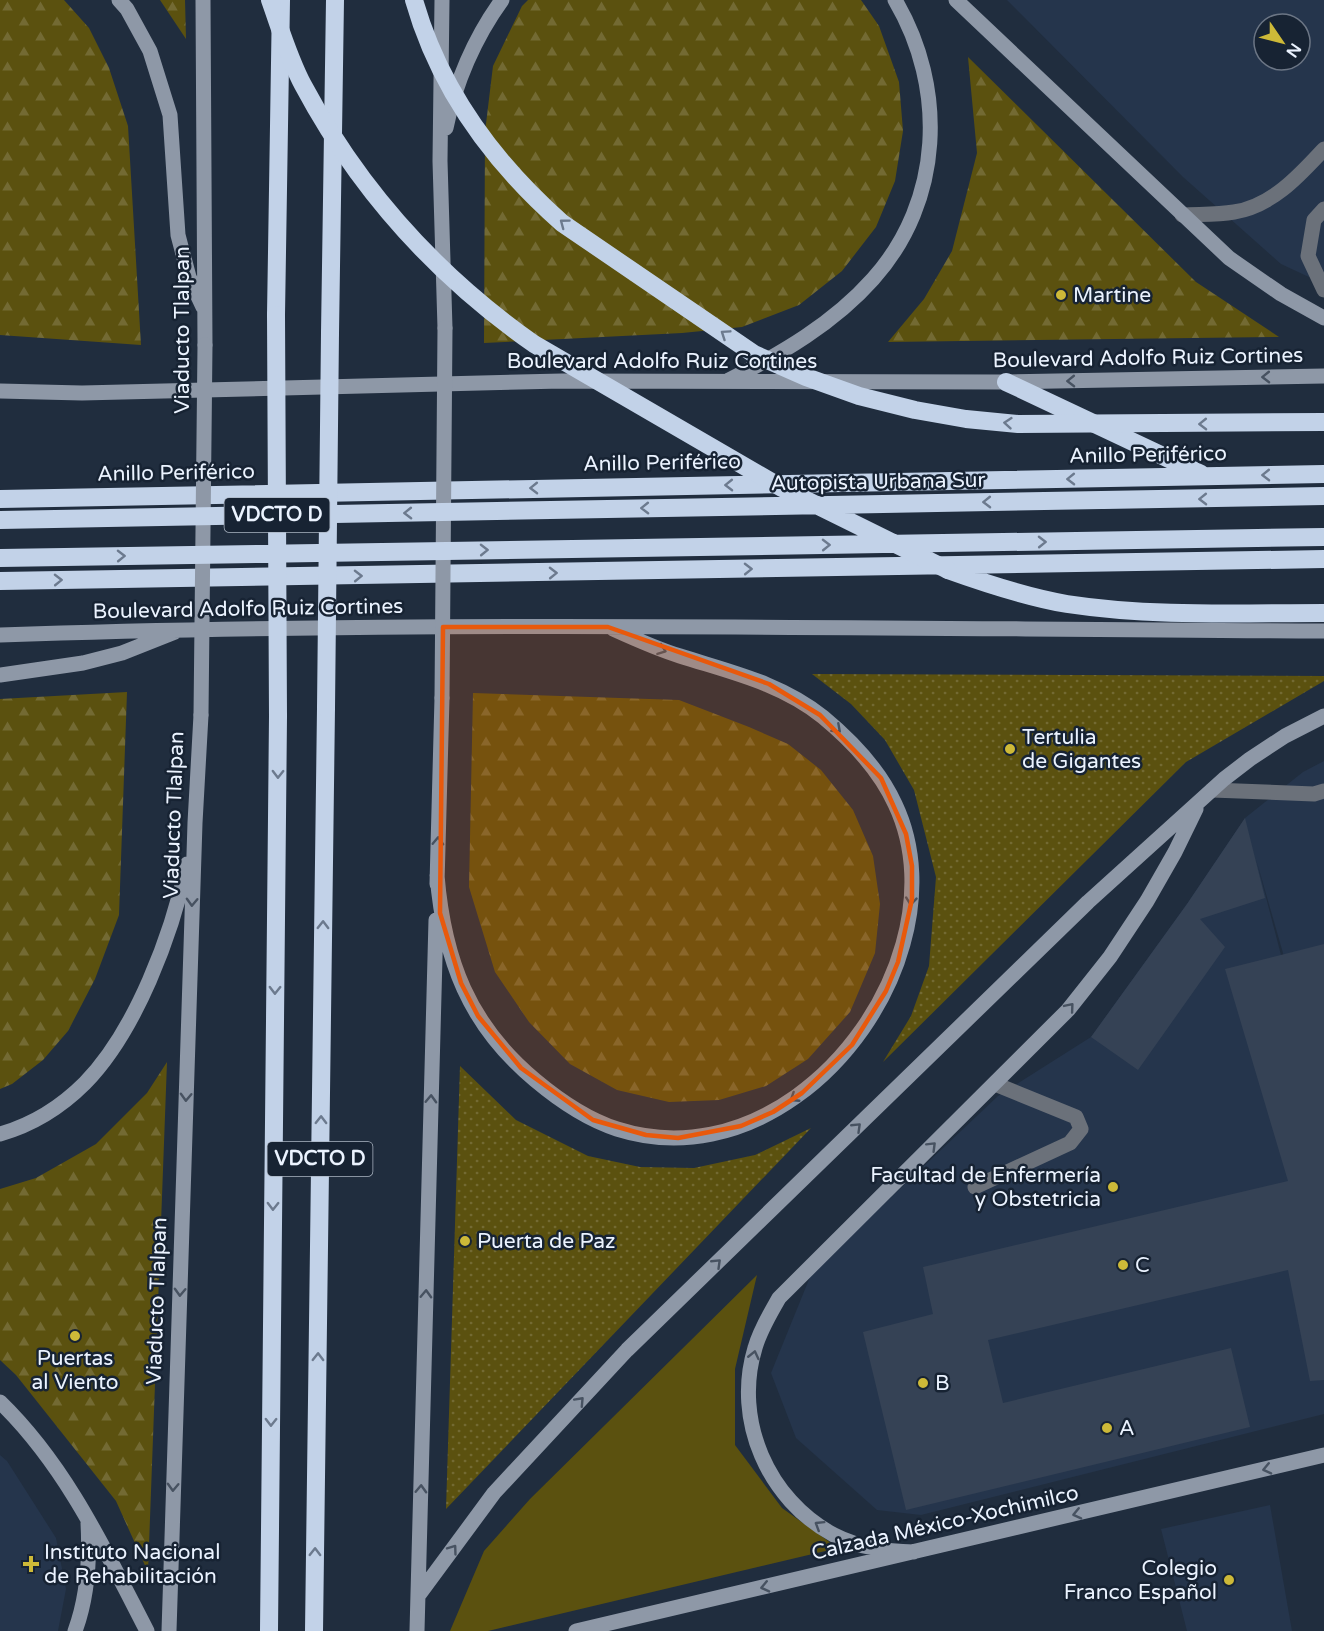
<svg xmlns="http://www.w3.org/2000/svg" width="1324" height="1631" viewBox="0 0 1324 1631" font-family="'Varela Round',sans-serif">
<defs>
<pattern id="grass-dots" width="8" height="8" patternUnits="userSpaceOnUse" patternTransform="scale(1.5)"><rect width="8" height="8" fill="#5b510f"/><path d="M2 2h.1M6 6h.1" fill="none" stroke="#736a33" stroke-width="1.8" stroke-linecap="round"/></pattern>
<pattern id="forest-firs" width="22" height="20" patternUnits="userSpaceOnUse" patternTransform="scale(1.5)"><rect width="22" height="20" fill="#5b510f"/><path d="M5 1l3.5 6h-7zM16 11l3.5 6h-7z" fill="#736a33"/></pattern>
</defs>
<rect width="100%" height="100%" fill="#202d3e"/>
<!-- built -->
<path fill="#25354c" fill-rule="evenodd" d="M1007 0H1324V284L1281 264 1183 177ZM1264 24H1300V60H1264Z
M1324 761V1096L1256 859 1281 955 1324 1102V1414L921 1515 877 1510 796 1438 771 1373 812 1272 998 1096 1091 1037 1187 904 1245 818 1303 772Z
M0 1455 7 1461 56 1538 66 1589 58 1631H0Z
M1270 1505 1292 1631H1187L1161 1529Z"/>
<!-- grass -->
<path fill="url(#grass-dots)" d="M812 674 1324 676V681L1186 762 883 1062 911 1016 929 966 936 877 914 790 885 740 851 704Z
M460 1066 516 1120 588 1156 640 1167 694 1168 755 1155 811 1128 446 1509Z"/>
<!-- forest -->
<path fill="url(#forest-firs)" d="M0 0H64L89 28 109 68 128 126 141 345 0 335Z
M160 0H185L186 39Z
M528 0H861L879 26 899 82 903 131 895 181 876 227 842 271 799 305 742 327 682 333 484 343 485 132 493 66 522 6Z
M968 57 1196 282 1279 337 888 342 924 299 952 251 977 153Z
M127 692 119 915 95 979 68 1031 43 1060 12 1084 0 1089V699Z
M473 693 679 700 749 727 788 744 821 770 853 810 873 856 880 904 875 953 850 1012 808 1059 766 1086 719 1100 669 1102 617 1090 570 1064 529 1022 495 972 469 887Z
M167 1062 148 1572 116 1501 16 1375 0 1360V1189L36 1178 96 1144 147 1093Z"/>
<!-- park -->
<path fill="#5b510f" d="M757 1275 735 1369V1445L782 1508 838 1548 488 1631H450L484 1551 530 1499Z"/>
<!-- building -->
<path fill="#354255" d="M1245 818 1265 898 1200 919 1225 947 1138 1070 1091 1037 1187 904Z
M1324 944V1380L1310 1381 1288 1270 988 1340 1003 1403 1231 1348 1250 1427 906 1510 863 1332 933 1314 923 1267 1288 1181 1225 969Z"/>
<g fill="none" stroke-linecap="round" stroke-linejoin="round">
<!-- lane -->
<path stroke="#6b717a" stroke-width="15" d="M1212 790 1314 794 1324 791
M975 1187 1070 1143 1081 1129 1076 1117 995 1084"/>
<!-- street -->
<path stroke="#6b717a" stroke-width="15" d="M1324 209 1314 220 1308 256 1324 290
M1182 215C1199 214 1217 215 1234 212 1272 206 1299 176 1324 149"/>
<!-- secondary -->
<path stroke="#8e98a7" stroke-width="15" d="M119 0 127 9 150 51 170 115 178 235 189 277 203 307
M203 0 205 345
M442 0 440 161 445 328
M956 0 1229 258 1281 294 1324 318
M446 128C455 83 475 37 502 0
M729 380C781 354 834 323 873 279 943 201 947 88 895 0
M0 391 82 393 562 381 1006 382 1324 376
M0 635C441 620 883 629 1324 631
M0 675 83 663 122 653 175 632
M437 875C444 960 469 1025 535 1080 560 1101 586 1119 617 1129 746 1170 870 1063 903 944 916 898 916 848 895 804 879 769 852 741 823 717 781 683 730 672 680 656 657 649 635 639 613 629
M437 884 442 698
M0 1134C32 1125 62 1106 85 1083 136 1031 172 934 187 864
M0 1402C66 1466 105 1550 147 1631
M914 1552C887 1551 859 1548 834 1535 768 1500 733 1420 755 1348 760 1330 770 1314 779 1298L1068 1010 1110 957 1147 901 1175 852 1196 809
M418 1596 494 1493 627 1350 1088 902 1224 779 1250 759 1285 736 1324 716
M75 1631C88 1596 90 1560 88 1523
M169 1631 195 823 201 715
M417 1631 436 920
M576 1631 1324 1455"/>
<!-- highway -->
<path stroke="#c2d2e8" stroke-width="18" d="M276 315 281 0
M330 333 335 0
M1006 382 1201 474
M0 499 1324 474
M948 570C987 584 1026 597 1067 604 1152 617 1238 613 1324 613
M0 581 1324 559
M269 1631 278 716
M314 1631 326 708"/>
<!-- secondary-bridge -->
<path stroke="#8e98a7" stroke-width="15" d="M442 698 445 328
M201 715 205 345"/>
<!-- highway-bridge -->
<path stroke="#c2d2e8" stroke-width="18" d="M270 0C280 28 289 59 303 85 359 190 437 276 534 344L782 488 948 570
M414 0C439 88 494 163 562 223L754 354 806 377 859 396 915 410 966 419 1018 424 1324 422
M276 315 278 716
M0 520 1324 496
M0 558 1324 537
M326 708 330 333"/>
</g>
<!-- one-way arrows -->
<defs><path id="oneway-chevron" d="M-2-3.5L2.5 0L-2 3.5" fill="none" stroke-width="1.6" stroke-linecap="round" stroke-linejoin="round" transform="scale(1.5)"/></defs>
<g stroke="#6c7a8e">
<use href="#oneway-chevron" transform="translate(564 223) rotate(-143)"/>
<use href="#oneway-chevron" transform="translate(725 334) rotate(-146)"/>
<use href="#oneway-chevron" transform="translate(1008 423) rotate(-175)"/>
<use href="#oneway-chevron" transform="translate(1203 424) rotate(179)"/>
<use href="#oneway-chevron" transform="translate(1266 475) rotate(179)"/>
<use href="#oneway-chevron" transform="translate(1071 479) rotate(179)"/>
<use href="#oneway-chevron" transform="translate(729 485) rotate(179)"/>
<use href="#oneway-chevron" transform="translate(534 488) rotate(179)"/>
<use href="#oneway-chevron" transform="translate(1203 499) rotate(179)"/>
<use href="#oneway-chevron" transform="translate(987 502) rotate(179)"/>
<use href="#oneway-chevron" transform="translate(645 508) rotate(179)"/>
<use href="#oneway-chevron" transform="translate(408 513) rotate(179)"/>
<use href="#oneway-chevron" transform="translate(1042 542) rotate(-1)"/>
<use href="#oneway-chevron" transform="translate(826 545) rotate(-1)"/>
<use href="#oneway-chevron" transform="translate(484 550) rotate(-1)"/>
<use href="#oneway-chevron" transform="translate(121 556) rotate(-1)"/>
<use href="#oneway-chevron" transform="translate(748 569) rotate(-1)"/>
<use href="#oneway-chevron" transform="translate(553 573) rotate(-1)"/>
<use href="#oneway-chevron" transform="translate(358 576) rotate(-1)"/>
<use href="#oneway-chevron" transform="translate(58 580) rotate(-1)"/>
<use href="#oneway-chevron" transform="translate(278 774) rotate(91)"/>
<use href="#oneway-chevron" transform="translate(323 925) rotate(-89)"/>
<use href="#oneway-chevron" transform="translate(275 990) rotate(91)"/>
<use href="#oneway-chevron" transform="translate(321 1120) rotate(-89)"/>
<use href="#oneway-chevron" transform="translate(273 1206) rotate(91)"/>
<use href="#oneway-chevron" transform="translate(318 1357) rotate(-89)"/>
<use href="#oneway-chevron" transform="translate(271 1422) rotate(91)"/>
<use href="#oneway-chevron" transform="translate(315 1552) rotate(-89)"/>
</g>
<g stroke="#475261">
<use href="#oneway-chevron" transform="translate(1266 377) rotate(179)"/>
<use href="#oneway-chevron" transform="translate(1071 381) rotate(179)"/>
<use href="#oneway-chevron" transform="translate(662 650) rotate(20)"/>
<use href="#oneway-chevron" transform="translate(837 729) rotate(42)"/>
<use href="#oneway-chevron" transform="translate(438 841) rotate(-88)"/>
<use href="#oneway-chevron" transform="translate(911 901) rotate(96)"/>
<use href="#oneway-chevron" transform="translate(192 902) rotate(92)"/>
<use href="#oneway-chevron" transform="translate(1070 1007) rotate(-50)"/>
<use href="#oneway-chevron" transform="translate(186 1097) rotate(92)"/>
<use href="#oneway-chevron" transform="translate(794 1098) rotate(147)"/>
<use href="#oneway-chevron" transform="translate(431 1099) rotate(-88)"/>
<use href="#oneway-chevron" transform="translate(857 1127) rotate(-44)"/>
<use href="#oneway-chevron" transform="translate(932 1146) rotate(-45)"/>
<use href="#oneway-chevron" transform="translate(717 1263) rotate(-44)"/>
<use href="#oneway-chevron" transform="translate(180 1292) rotate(92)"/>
<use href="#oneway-chevron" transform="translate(426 1294) rotate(-88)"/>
<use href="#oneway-chevron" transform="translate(754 1355) rotate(-77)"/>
<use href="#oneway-chevron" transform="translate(580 1401) rotate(-47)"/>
<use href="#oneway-chevron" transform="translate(1267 1469) rotate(167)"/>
<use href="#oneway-chevron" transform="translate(173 1487) rotate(92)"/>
<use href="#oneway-chevron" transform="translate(421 1489) rotate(-88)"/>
<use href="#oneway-chevron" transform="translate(1077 1514) rotate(167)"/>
<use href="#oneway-chevron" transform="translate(819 1525) rotate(-148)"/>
<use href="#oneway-chevron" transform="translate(453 1549) rotate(-54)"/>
<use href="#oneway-chevron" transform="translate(765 1587) rotate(167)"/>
</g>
<!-- marked area -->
<path fill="#e8590c" fill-opacity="0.2" stroke="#e8590c" stroke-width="4.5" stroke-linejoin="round" d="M443 627H608L769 684 820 715 881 778 906 834 912 866V899L898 962 886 991 852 1045 802 1093 773 1112 741 1126 678 1138 646 1135 593 1120 521 1068 478 1016 461 983 440 913Z"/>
<!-- markers -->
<g fill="#cdb938" stroke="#172333" stroke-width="2">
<circle cx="1061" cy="295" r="6"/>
<circle cx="1010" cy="749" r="6"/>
<circle cx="1113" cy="1187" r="6"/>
<circle cx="465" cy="1241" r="6"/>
<circle cx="1123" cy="1265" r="6"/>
<circle cx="75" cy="1336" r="6"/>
<circle cx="923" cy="1383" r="6"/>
<circle cx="1107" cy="1428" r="6"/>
<path d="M28 1555h6v6h6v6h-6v6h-6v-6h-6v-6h6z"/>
<circle cx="1229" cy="1580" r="6"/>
</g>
<g text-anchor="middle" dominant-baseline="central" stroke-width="5" stroke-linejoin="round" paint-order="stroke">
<!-- shield labels -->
<g fill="#172333" stroke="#abb5c2" stroke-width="1.5">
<rect x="224.5" y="498" width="105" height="34" rx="4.5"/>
<rect x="267.5" y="1142" width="105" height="34" rx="4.5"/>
</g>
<g font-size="20" font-weight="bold" fill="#ebf3ff">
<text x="277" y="515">VDCTO D</text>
<text x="320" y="1159">VDCTO D</text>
</g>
<!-- poi labels -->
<g font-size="21" fill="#ebf3ff" stroke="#172333" text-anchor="start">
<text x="1073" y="295">Martine</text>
<text x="1022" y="737">Tertulia<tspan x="1022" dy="24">de Gigantes</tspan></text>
<text x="1101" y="1175" text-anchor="end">Facultad de Enfermería<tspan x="1101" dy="24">y Obstetricia</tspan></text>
<text x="477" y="1241">Puerta de Paz</text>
<text x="1135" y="1265">C</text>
<text x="75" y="1358" text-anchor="middle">Puertas<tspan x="75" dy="24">al Viento</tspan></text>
<text x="935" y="1383">B</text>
<text x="1119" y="1428">A</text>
<text x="44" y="1552">Instituto Nacional<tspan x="44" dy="24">de Rehabilitación</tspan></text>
<text x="1217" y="1568" text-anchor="end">Colegio<tspan x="1217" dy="24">Franco Español</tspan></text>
</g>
<!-- street labels -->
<g font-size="21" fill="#ebf3ff" stroke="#172333">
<text transform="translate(182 330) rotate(-90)">Viaducto Tlalpan</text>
<text transform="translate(1148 358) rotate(-1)">Boulevard Adolfo Ruiz Cortines</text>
<text x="662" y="361">Boulevard Adolfo Ruiz Cortines</text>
<text transform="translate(1148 455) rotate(-1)">Anillo Periférico</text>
<text transform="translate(662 463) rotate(-1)">Anillo Periférico</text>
<text transform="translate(176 473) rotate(-1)">Anillo Periférico</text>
<text transform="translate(878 482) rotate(-1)">Autopista Urbana Sur</text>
<text transform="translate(248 609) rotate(-1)">Boulevard Adolfo Ruiz Cortines</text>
<text transform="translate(174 815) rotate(-88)">Viaducto Tlalpan</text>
<text transform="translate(157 1301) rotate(-88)">Viaducto Tlalpan</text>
<text transform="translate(945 1523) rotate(-13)">Calzada México-Xochimilco</text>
</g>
</g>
<!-- north arrow -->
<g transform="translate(1282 42) rotate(125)"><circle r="28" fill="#172333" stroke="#6c7685" stroke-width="1.5"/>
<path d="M0-4.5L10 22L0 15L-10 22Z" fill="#cdb938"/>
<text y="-9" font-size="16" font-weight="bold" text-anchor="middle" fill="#ebf3ff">N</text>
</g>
</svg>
